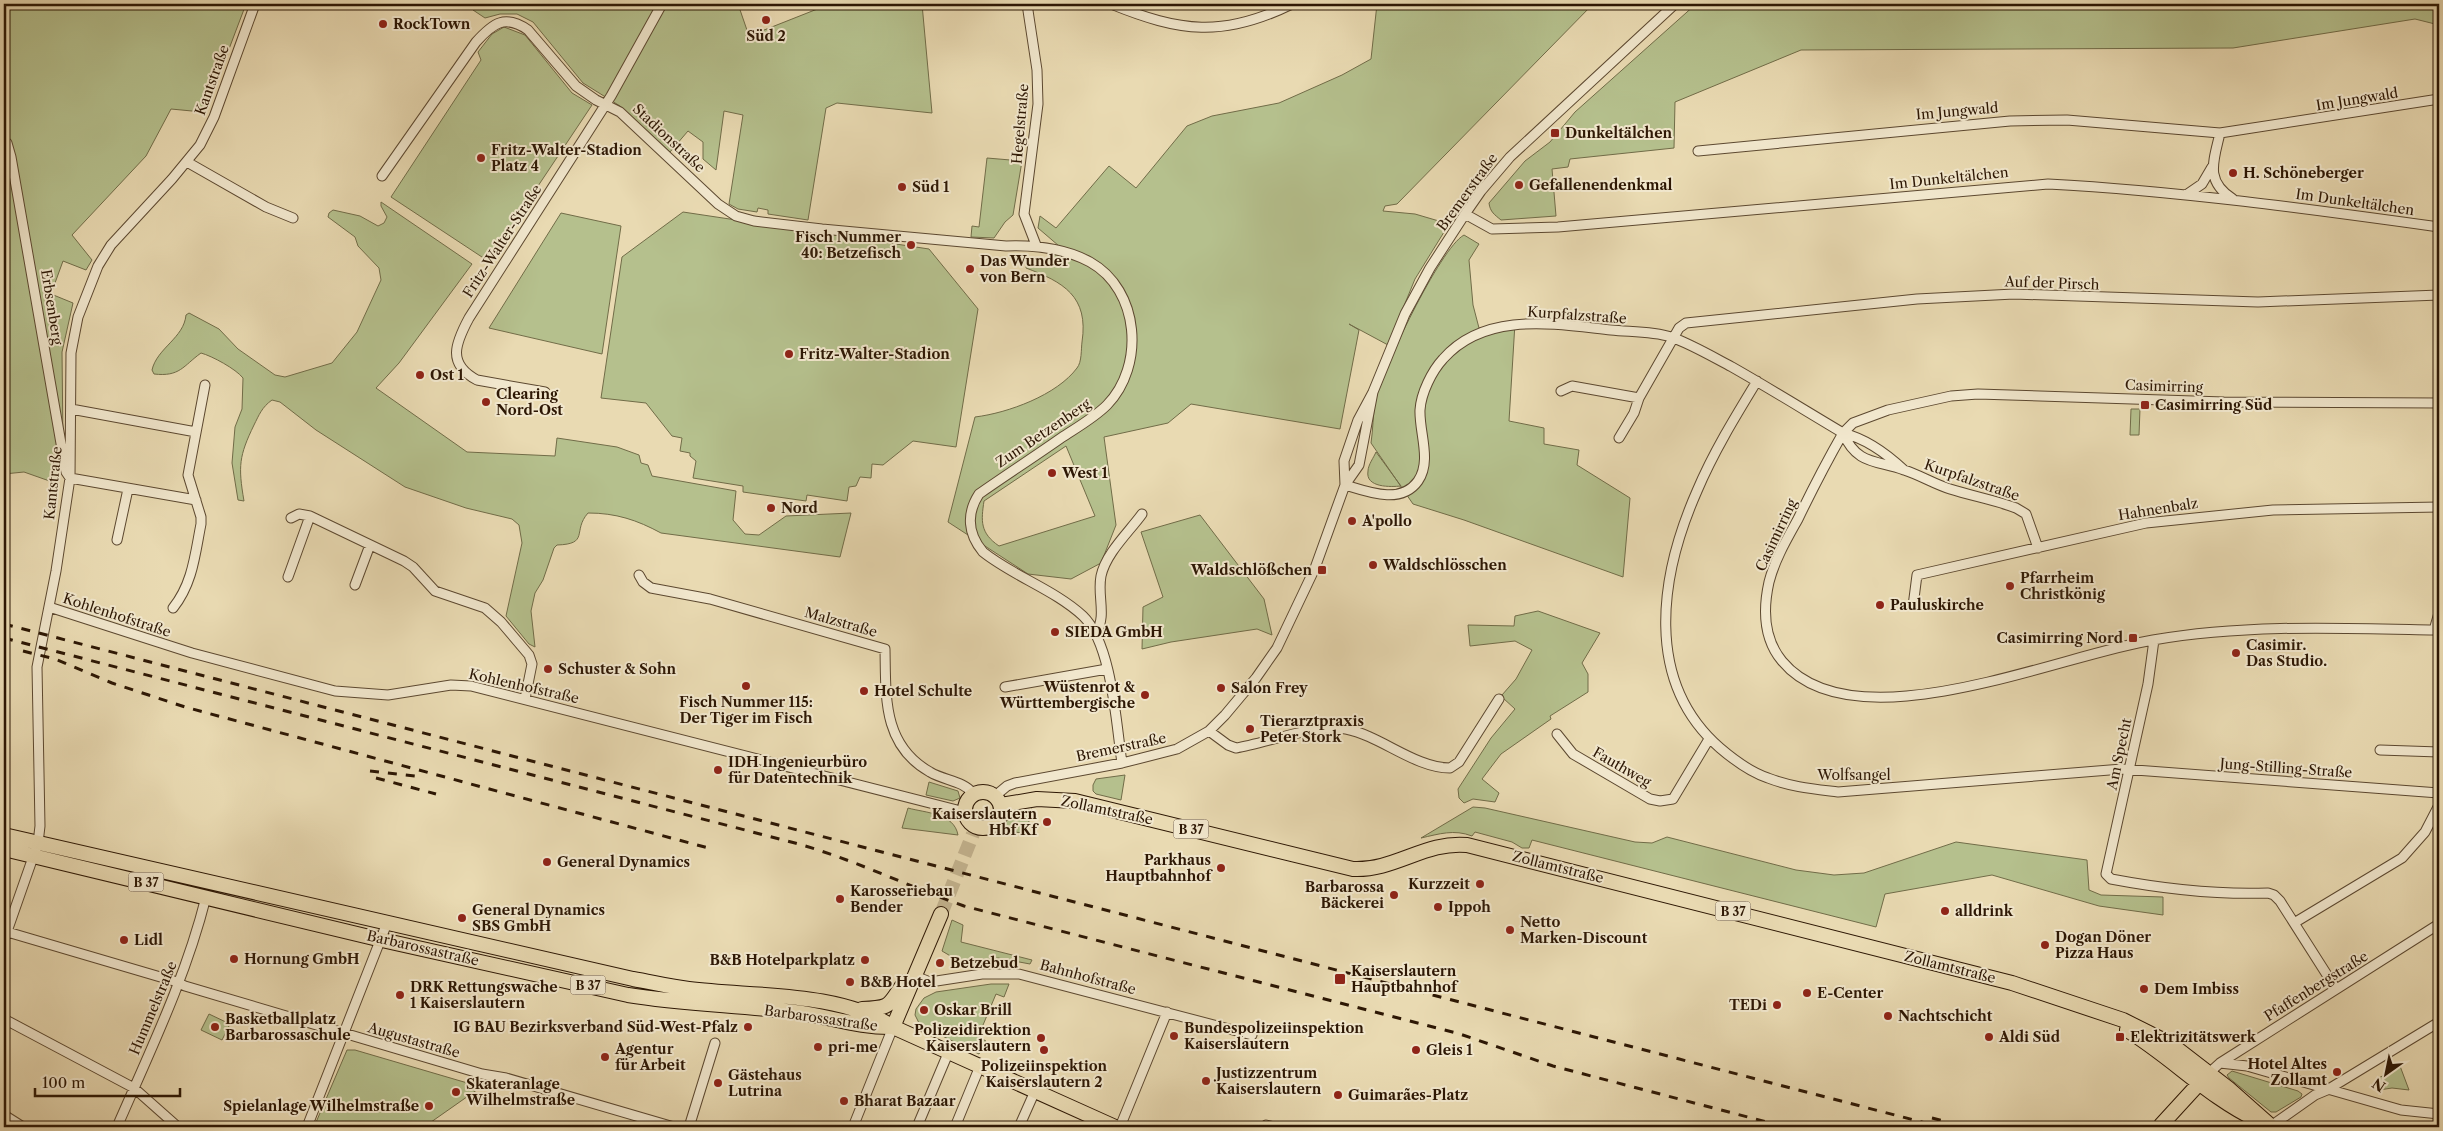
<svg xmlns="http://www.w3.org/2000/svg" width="2443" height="1131" viewBox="0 0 2443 1131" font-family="'Libre Caslon Text',serif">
<rect width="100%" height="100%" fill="#e9dab2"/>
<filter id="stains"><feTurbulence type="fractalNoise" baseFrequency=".004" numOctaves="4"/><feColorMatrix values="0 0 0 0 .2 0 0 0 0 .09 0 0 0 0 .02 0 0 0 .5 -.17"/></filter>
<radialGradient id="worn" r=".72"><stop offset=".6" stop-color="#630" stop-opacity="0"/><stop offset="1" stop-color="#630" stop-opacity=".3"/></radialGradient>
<!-- green -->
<path fill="#b5c08d" stroke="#716c48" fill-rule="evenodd" d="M4 4H246L204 115 192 111 171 109 146 156 72 235 92 260 86 270 63 261 51 294 73 303 62 352 63 444 58 484 24 472 4 474Z
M479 4H679L682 6 738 4 749 36 830 4H922L932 113 837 103 826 108 808 220 768 214V210L758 208 757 212 738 209 729 204 743 115 724 111 716 170 703 159V142L688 131 670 152 620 106 583 83 533 22 517 14H500L485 18 473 10Z
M1377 4H1593L1397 204 1385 206 1383 211 1415 214 1449 224 1415 279 1388 345 1349 324 1359 330 1340 429 1191 404 1168 423 1104 437 1116 525 1101 563 1071 579 1028 574 948 522 975 417C1008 413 1057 395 1077 368 1082 362 1081 349 1082 342 1089 296 1063 282 1026 268L1027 259 1049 262 1059 246 1038 228 1040 216 1056 228 1109 166 1136 188 1187 126 1212 116 1279 103 1342 75 1371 59ZM1066 446 1095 516 999 546C980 533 981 521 984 501Z
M1696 4H2439V25L2415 19 2233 48 1801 50 1675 102 1674 148 1570 159 1568 167 1552 169 1556 216 1501 220C1495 215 1490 212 1489 203L1525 161 1550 142 1575 112Z
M504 27 525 35 572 93 592 105 488 261 391 197 481 60 478 52 492 34Z
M987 158 1022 161 1013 215 1005 222 994 238 971 237 972 226 979 227Z
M381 202 472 264 399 363 376 388 467 452 555 456 557 438 617 447 639 455 641 463 648 465 652 476 736 491 733 520 745 534 759 535 786 516 851 513 840 557 661 533C637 520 616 513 588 513 572 531 590 544 557 545L554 548 543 580 535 593 531 611 535 647 529 644 506 616 522 543 519 525 512 519 466 508 405 487 316 430 280 402 272 400C262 407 259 415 254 425 239 456 238 466 244 501L238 500 232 463 235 427 242 409 243 378C236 369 212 356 201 353 183 366 180 377 154 374L152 370C157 348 184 338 186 315L189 313 219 329 238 349 275 375 285 377 332 363 357 332 381 280 379 268 358 246 355 237 328 217 329 213 333 210 360 216 378 226 384 223 387 217 381 206Z
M683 212 929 249 978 309 956 447 913 441 883 465 872 464 871 478 860 477 856 486 849 487 847 501 807 495 806 501 743 492V486L693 478 696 461 690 456V453L680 451 682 438 672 436 646 403 601 398 622 257Z
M561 213 621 226 602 354 489 328Z
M1464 235 1479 244 1469 260 1473 305 1479 328 1515 323 1509 421 1544 428V444L1579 450 1577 465 1630 498 1623 577 1464 520 1413 504 1371 443C1373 430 1373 415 1375 401 1381 372 1440 248 1464 235Z
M2131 409H2140L2139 435H2130Z
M1376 452 1401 486C1391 487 1365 488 1368 471 1368 465 1374 457 1376 452Z
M1200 515 1264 599 1272 635 1257 629 1171 642 1142 649 1143 607 1163 597 1141 532Z
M1538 611 1600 633 1582 663 1588 674V692L1550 716 1551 719 1501 754 1482 779 1499 793 1495 802 1473 799 1464 803 1459 798 1458 789 1491 738 1515 709 1503 698 1502 695 1516 679 1532 650 1515 641 1470 646 1468 625 1514 626 1515 616Z
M1125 775 1121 800 1096 794 1093 791V785L1096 779Z
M929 782 958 791 960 798 953 801 926 795Z
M1473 807 1485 808 1635 842 1652 843 1667 837 1796 870 1834 875 1864 873 1956 842 2087 860 2089 890 2101 895 2163 897V915L2099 906 1992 875 1885 894 1876 927 1532 840 1529 848H1522L1512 842 1475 832 1472 836C1454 829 1439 834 1421 838Z
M908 808C926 813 954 813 958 835L902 828Z
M1032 809 1026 833 999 831 1010 817Z
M952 920 963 925 961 942 1032 960 1030 964 998 958 964 964 942 951Z
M991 984H1009L1004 997 996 994 978 1037 986 1041 979 1054 920 1025 915 1015 916 1009 924 998 936 992Z
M209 1014 230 1024 222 1040 201 1030Z
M347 1050H355L481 1087 424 1127H404L400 1122 391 1127H314Z
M2400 1066 2409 1090 2392 1088 2379 1090 2377 1079Z
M2232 1071 2298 1091 2302 1094 2301 1097 2276 1112H2271L2229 1078 2227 1075Z"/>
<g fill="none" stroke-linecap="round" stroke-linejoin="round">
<!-- primary-tunnel -->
<path stroke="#c3b38f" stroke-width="14" stroke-dasharray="14 7" stroke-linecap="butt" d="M941 914 973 834"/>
<defs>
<path id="minor" d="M1027 4 1037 70 1038 104 1024 214 1036 245
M1111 4C1180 32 1223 38 1292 4
M4 141 7 143 11 157 66 472 70 478 196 500
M1698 151 2010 121 2067 120 2220 133
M187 162 266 207 293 218
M382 176 476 42C493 23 505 14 528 30L576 86 596 100 620 112 718 204 736 216 754 221 822 229 1006 246C1035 245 1064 248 1090 262 1140 290 1145 366 1107 405 1094 418 1076 428 1061 438 1034 457 1006 475 979 494 966 514 968 534 983 552 1013 576 1055 590 1083 616 1112 644 1116 723 1122 763
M2186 195 2202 184 2212 167
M2233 199C2204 181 2214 160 2220 133L2439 99
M1465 214 1492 229 1558 227 2048 184C2179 191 2309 209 2439 227
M1757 381C1735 417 1713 453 1697 491 1660 575 1643 681 1720 748 1734 760 1750 772 1768 778 1791 787 1814 789 1838 792L2122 769 2439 793
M1561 391 1572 386 1639 398 1679 328 1686 323 1917 299 2014 294 2258 302 2439 295
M545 392 477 380C447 364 455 344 469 318L611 96 662 4
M2439 403 2224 402 1978 394 1951 396 1888 410 1853 423 1843 433C1827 461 1812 490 1798 519 1787 539 1775 559 1769 582 1763 609 1763 638 1782 661 1853 747 2059 655 2153 640 2245 624 2341 628 2434 630L2439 613
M71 409 196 432
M1843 433C1857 465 1876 460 1904 470 1920 475 1934 484 1950 489 1972 496 1995 500 2016 508L2026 514 2038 548
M1619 438 1634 413 1639 398
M1345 485C1368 492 1401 505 1418 481 1432 461 1419 432 1420 410 1421 393 1432 371 1443 359 1485 311 1554 324 1611 330 1630 332 1652 331 1671 337 1691 344 1713 357 1732 367 1769 388 1806 411 1843 433 1867 439 1886 453 1904 470
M1345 485 1344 461 1358 420 1373 392 1405 314 1430 268 1465 214 1481 191 1510 157 1675 4
M291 518 299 514 310 516 404 561 413 567 435 591 485 608 501 622 529 655 532 664 525 699
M117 540 128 489
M639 575 643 582 651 588 710 599 885 649C886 696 882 745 930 772 945 781 962 780 974 794
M288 577 310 516
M355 585 370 545
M1913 606 1917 575 2146 523 2273 510 2439 507
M49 607 192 653 335 691 388 695 451 685 471 686 965 812
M173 608C193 583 195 554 201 524V517L188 475 205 385
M1096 633C1107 615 1097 596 1101 576 1106 553 1129 532 1142 514
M2154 640 2148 684 2106 874 2111 879C2164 889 2214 895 2268 893L2274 895 2280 901 2336 989
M1005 687 1107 669
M1209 731 1228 745 1236 748C1266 743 1318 723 1346 729 1381 736 1415 768 1450 768L1459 762 1499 699
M1557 734 1573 754 1650 799 1660 801 1673 799 1709 739
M2380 750 2439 752
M995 796 1007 786 1015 783 1122 763 1177 749 1209 731 1225 715 1256 678 1277 648 1315 568 1345 485 1359 465 1373 392
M2294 923 2402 858 2425 832 2439 805
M4 931 174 981 185 986 482 1074 506 1078 674 1127
M4 940 38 843 40 826 37 667 56 571 70 478 71 353 78 317 98 266 111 245 172 179 200 145 214 117 255 4
M915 976 930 982 982 974H1019L1252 1035
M4 1019 134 1088 178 1127
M2220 1063 2247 1066 2401 1110 2439 1114
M2209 1073 2220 1063 2439 924
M4 1115 23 1127
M1266 1125 1274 1127
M2271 1126 2315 1095 2327 1090 2439 1022
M117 1127C150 1051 186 977 206 897
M307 1127 387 923
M689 1127 715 1043
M853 1127 893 1027
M917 1127 949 1051
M955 1127 980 1066
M1019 1127 1035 1091
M1120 1127 1167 1012"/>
<path id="primary" d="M965 810a18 18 0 1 1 36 0a18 18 0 1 1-36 0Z
M1001 805 1037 799 1075 801 1353 869C1395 871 1425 841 1467 845L2012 983 2123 1020 2171 1044 2228 1088 2272 1127
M4 835 633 979C651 982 670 987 689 989 753 997 838 991 893 1027L1115 1127
M4 849 382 940 628 995C683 1004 739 1005 795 1012 828 1016 859 1028 893 1027
M862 1009C894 1008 887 1005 905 982
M893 1027 941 914
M2127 1030C2174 1059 2208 1097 2259 1121
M2161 1125 2205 1077"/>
</defs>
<!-- minor casing -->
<use href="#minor" stroke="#5c4830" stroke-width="11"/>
<!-- primary casing -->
<use href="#primary" stroke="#2d1704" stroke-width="16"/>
<!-- minor -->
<use href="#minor" stroke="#f1e7cd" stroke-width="9"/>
<!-- primary -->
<use href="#primary" stroke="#e9dab2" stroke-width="14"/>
<!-- rail -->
<path stroke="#2d1704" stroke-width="3" stroke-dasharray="9 9" stroke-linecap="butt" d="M4 624 1941 1127
M4 638 795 843C853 859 907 886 964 906L1460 1034 1553 1066 1786 1127
M23 651 55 659 112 683 185 707 712 849
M370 771 423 777
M376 778 436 794
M1932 1118 1967 1127"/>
</g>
<!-- markers -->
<g fill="#8f2418" stroke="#f1e7cd" stroke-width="2">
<circle cx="766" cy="20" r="5"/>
<circle cx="383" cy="24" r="5"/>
<rect x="1550" y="128" width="10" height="10" rx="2.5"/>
<circle cx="481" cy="158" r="5"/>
<circle cx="2233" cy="173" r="5"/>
<circle cx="1519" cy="185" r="5"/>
<circle cx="902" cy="187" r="5"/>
<circle cx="911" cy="245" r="5"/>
<circle cx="970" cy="269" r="5"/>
<circle cx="789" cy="354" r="5"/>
<circle cx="420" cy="375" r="5"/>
<circle cx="486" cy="402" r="5"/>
<rect x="2140" y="400" width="10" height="10" rx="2.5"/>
<circle cx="1052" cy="473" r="5"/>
<circle cx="771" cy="508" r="5"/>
<circle cx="1352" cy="521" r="5"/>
<circle cx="1373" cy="565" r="5"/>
<rect x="1317" y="565" width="10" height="10" rx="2.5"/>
<circle cx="2010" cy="586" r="5"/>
<circle cx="1880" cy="605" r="5"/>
<circle cx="1055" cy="632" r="5"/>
<rect x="2128" y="633" width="10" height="10" rx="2.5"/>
<circle cx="2236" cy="653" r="5"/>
<circle cx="548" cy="669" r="5"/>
<circle cx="746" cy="686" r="5"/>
<circle cx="1221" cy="688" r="5"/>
<circle cx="864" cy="691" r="5"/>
<circle cx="1145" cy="695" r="5"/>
<circle cx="1250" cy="729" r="5"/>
<circle cx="718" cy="770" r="5"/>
<circle cx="1047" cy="822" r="5"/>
<circle cx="547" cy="862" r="5"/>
<circle cx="1221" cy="868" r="5"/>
<circle cx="1480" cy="884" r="5"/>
<circle cx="1394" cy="895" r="5"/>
<circle cx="840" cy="899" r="5"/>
<circle cx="1438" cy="907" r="5"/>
<circle cx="1945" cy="911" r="5"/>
<circle cx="462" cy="918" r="5"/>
<circle cx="1510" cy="930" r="5"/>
<circle cx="124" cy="940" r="5"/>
<circle cx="2045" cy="945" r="5"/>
<circle cx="234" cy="959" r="5"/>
<circle cx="865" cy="960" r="5"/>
<circle cx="940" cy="963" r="5"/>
<rect x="1334" y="973" width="12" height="12" rx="2.5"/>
<circle cx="850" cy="982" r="5"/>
<circle cx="2144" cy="989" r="5"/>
<circle cx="1807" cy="993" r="5"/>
<circle cx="400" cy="995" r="5"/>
<circle cx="1777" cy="1005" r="5"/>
<circle cx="924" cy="1010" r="5"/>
<circle cx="1888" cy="1016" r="5"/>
<circle cx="215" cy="1027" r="5"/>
<circle cx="748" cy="1027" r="5"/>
<circle cx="1174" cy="1036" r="5"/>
<circle cx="1989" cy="1037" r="5"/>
<rect x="2115" y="1032" width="10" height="10" rx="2.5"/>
<circle cx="1041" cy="1038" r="5"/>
<circle cx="818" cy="1047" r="5"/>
<circle cx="1044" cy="1050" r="5"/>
<circle cx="1416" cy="1050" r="5"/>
<circle cx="605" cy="1057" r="5"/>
<circle cx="2337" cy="1072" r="5"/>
<circle cx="1206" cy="1081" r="5"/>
<circle cx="718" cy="1083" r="5"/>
<circle cx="456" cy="1092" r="5"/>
<circle cx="1338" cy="1095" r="5"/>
<circle cx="844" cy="1101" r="5"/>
<circle cx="429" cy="1106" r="5"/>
</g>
<g text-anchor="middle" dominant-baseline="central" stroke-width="4" stroke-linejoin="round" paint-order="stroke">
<!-- shield labels -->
<g fill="#f1e7cd" stroke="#685540" stroke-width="1">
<rect x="1173.5" y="819.5" width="35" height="19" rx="4"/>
<rect x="128.5" y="872.5" width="35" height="19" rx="4"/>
<rect x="1715.5" y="901.5" width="35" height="19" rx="4"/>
<rect x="570.5" y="975.5" width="35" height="19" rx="4"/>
</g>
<g font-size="12" font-weight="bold" fill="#2d1704">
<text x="1191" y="829">B 37</text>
<text x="146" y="882">B 37</text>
<text x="1733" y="911">B 37</text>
<text x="588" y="985">B 37</text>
</g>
<!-- poi labels -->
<g font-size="14" font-weight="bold" fill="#2d1704" stroke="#f1e7cd" text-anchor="start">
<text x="393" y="24">RockTown</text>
<text x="766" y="36" text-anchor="middle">Süd 2</text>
<text x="1565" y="133">Dunkeltälchen</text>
<text x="491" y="150">Fritz-Walter-Stadion<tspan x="491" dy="16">Platz 4</tspan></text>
<text x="2243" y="173">H. Schöneberger</text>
<text x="1529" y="185">Gefallenendenkmal</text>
<text x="912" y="187">Süd 1</text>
<text x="901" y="237" text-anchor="end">Fisch Nummer<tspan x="901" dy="16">40: Betzefisch</tspan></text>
<text x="980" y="261">Das Wunder<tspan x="980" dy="16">von Bern</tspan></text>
<text x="799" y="354">Fritz-Walter-Stadion</text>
<text x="430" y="375">Ost 1</text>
<text x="496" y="394">Clearing<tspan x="496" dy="16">Nord-Ost</tspan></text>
<text x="2155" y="405">Casimirring Süd</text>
<text x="1062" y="473">West 1</text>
<text x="781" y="508">Nord</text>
<text x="1362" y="521">A'pollo</text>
<text x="1383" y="565">Waldschlösschen</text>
<text x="1312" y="570" text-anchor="end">Waldschlößchen</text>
<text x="2020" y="578">Pfarrheim<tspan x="2020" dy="16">Christkönig</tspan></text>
<text x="1890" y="605">Pauluskirche</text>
<text x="1065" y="632">SIEDA GmbH</text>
<text x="2123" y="638" text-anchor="end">Casimirring Nord</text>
<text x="2246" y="645">Casimir.<tspan x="2246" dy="16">Das Studio.</tspan></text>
<text x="558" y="669">Schuster &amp; Sohn</text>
<text x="1135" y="687" text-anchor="end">Wüstenrot &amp;<tspan x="1135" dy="16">Württembergische</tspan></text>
<text x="1231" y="688">Salon Frey</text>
<text x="874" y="691">Hotel Schulte</text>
<text x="746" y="702" text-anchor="middle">Fisch Nummer 115:<tspan x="746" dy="16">Der Tiger im Fisch</tspan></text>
<text x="1260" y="721">Tierarztpraxis<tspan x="1260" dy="16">Peter Stork</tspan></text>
<text x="728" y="762">IDH Ingenieurbüro<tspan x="728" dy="16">für Datentechnik</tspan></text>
<text x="1037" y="814" text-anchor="end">Kaiserslautern<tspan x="1037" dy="16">Hbf Kf</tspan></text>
<text x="1211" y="860" text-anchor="end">Parkhaus<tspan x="1211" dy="16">Hauptbahnhof</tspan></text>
<text x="557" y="862">General Dynamics</text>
<text x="1470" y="884" text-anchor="end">Kurzzeit</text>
<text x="1384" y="887" text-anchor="end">Barbarossa<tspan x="1384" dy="16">Bäckerei</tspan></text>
<text x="850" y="891">Karosseriebau<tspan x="850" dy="16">Bender</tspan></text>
<text x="1448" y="907">Ippoh</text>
<text x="472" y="910">General Dynamics<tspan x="472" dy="16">SBS GmbH</tspan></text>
<text x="1955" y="911">alldrink</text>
<text x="1520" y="922">Netto<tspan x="1520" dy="16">Marken-Discount</tspan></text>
<text x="2055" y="937">Dogan Döner<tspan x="2055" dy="16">Pizza Haus</tspan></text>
<text x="134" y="940">Lidl</text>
<text x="244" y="959">Hornung GmbH</text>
<text x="855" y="960" text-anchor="end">B&amp;B Hotelparkplatz</text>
<text x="950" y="963">Betzebud</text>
<text x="1351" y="971">Kaiserslautern<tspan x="1351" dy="16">Hauptbahnhof</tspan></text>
<text x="860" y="982">B&amp;B Hotel</text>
<text x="410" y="987">DRK Rettungswache<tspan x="410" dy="16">1 Kaiserslautern</tspan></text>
<text x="2154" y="989">Dem Imbiss</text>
<text x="1817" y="993">E-Center</text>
<text x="1767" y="1005" text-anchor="end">TEDi</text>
<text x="934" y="1010">Oskar Brill</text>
<text x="1898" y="1016">Nachtschicht</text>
<text x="225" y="1019">Basketballplatz<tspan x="225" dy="16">Barbarossaschule</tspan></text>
<text x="738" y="1027" text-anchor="end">IG BAU Bezirksverband Süd-West-Pfalz</text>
<text x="1184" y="1028">Bundespolizeiinspektion<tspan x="1184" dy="16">Kaiserslautern</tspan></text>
<text x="1031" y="1030" text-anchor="end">Polizeidirektion<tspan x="1031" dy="16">Kaiserslautern</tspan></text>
<text x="1999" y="1037">Aldi Süd</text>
<text x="2130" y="1037">Elektrizitätswerk</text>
<text x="828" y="1047">pri-me</text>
<text x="615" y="1049">Agentur<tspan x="615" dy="16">für Arbeit</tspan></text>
<text x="1426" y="1050">Gleis 1</text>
<text x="2327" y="1064" text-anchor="end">Hotel Altes<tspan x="2327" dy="16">Zollamt</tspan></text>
<text x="1044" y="1066" text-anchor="middle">Polizeiinspektion<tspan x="1044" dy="16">Kaiserslautern 2</tspan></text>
<text x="1216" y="1073">Justizzentrum<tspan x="1216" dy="16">Kaiserslautern</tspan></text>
<text x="728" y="1075">Gästehaus<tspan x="728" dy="16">Lutrina</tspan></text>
<text x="466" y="1084">Skateranlage<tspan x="466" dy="16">Wilhelmstraße</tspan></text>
<text x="1348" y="1095">Guimarães-Platz</text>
<text x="854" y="1101">Bharat Bazaar</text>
<text x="419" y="1106" text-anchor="end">Spielanlage Wilhelmstraße</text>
</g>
<!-- street labels -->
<g font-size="14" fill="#2d1704" stroke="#f1e7cd">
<text transform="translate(212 80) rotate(-70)">Kantstraße</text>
<text transform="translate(2357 99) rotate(-9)">Im Jungwald</text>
<text transform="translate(1957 111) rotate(-5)">Im Jungwald</text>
<text transform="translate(1020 124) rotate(-85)">Hegelstraße</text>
<text transform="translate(669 138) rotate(43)">Stadionstraße</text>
<text transform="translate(1949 178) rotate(-6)">Im Dunkeltälchen</text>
<text transform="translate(1467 192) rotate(-54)">Bremerstraße</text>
<text transform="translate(2355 202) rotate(8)">Im Dunkeltälchen</text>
<text transform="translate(502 241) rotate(-57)">Fritz-Walter-Straße</text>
<text transform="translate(2052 283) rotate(2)">Auf der Pirsch</text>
<text transform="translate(52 307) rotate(81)">Erbsenberg</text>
<text transform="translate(1577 315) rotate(4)">Kurpfalzstraße</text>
<text transform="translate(2164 386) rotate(2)">Casimirring</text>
<text transform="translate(1043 433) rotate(-34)">Zum Betzenberg</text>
<text transform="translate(1972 480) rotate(19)">Kurpfalzstraße</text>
<text transform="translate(53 483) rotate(-84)">Kantstraße</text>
<text transform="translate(2158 509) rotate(-9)">Hahnenbalz</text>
<text transform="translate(1776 535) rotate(-65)">Casimirring</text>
<text transform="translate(117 615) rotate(18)">Kohlenhofstraße</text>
<text transform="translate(841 622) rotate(16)">Malzstraße</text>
<text transform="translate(524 686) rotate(13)">Kohlenhofstraße</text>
<text transform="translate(1121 747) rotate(-12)">Bremerstraße</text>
<text transform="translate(2119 754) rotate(-78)">Am Specht</text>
<text transform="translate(1622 767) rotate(30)">Fauthweg</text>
<text transform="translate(2286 768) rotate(4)">Jung-Stilling-Straße</text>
<text x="1854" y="775">Wolfsangel</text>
<text transform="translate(1107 810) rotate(12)">Zollamtstraße</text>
<text transform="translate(1558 867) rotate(14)">Zollamtstraße</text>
<text transform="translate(423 948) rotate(13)">Barbarossastraße</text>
<text transform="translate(1950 967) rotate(14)">Zollamtstraße</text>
<text transform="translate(1088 977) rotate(15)">Bahnhofstraße</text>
<text transform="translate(2316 986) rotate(-32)">Pfaffenbergstraße</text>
<text transform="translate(153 1008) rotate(-67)">Hummelstraße</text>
<text transform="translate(821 1018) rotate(8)">Barbarossastraße</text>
<text transform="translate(414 1040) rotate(16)">Augustastraße</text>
</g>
</g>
<!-- margin -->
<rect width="2443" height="1131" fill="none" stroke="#e9dab2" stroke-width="20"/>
<rect x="5" y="5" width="2433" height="1121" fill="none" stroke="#2d1704" stroke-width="2.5"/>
<rect x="10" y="10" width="2423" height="1111" fill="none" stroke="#2d1704"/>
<!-- north arrow -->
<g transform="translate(2386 1074) rotate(213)" stroke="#f1e7cd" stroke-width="4" paint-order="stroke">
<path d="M0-4L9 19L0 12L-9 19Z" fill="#2d1704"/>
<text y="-8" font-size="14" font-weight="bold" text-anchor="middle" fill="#2d1704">N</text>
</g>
<!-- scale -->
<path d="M35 1088v8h145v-8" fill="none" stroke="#2d1704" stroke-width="2.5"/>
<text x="42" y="1088" font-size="15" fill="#2d1704" stroke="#f1e7cd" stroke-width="4" paint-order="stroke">100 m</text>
<rect width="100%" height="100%" filter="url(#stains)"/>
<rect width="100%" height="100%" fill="url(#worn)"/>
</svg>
